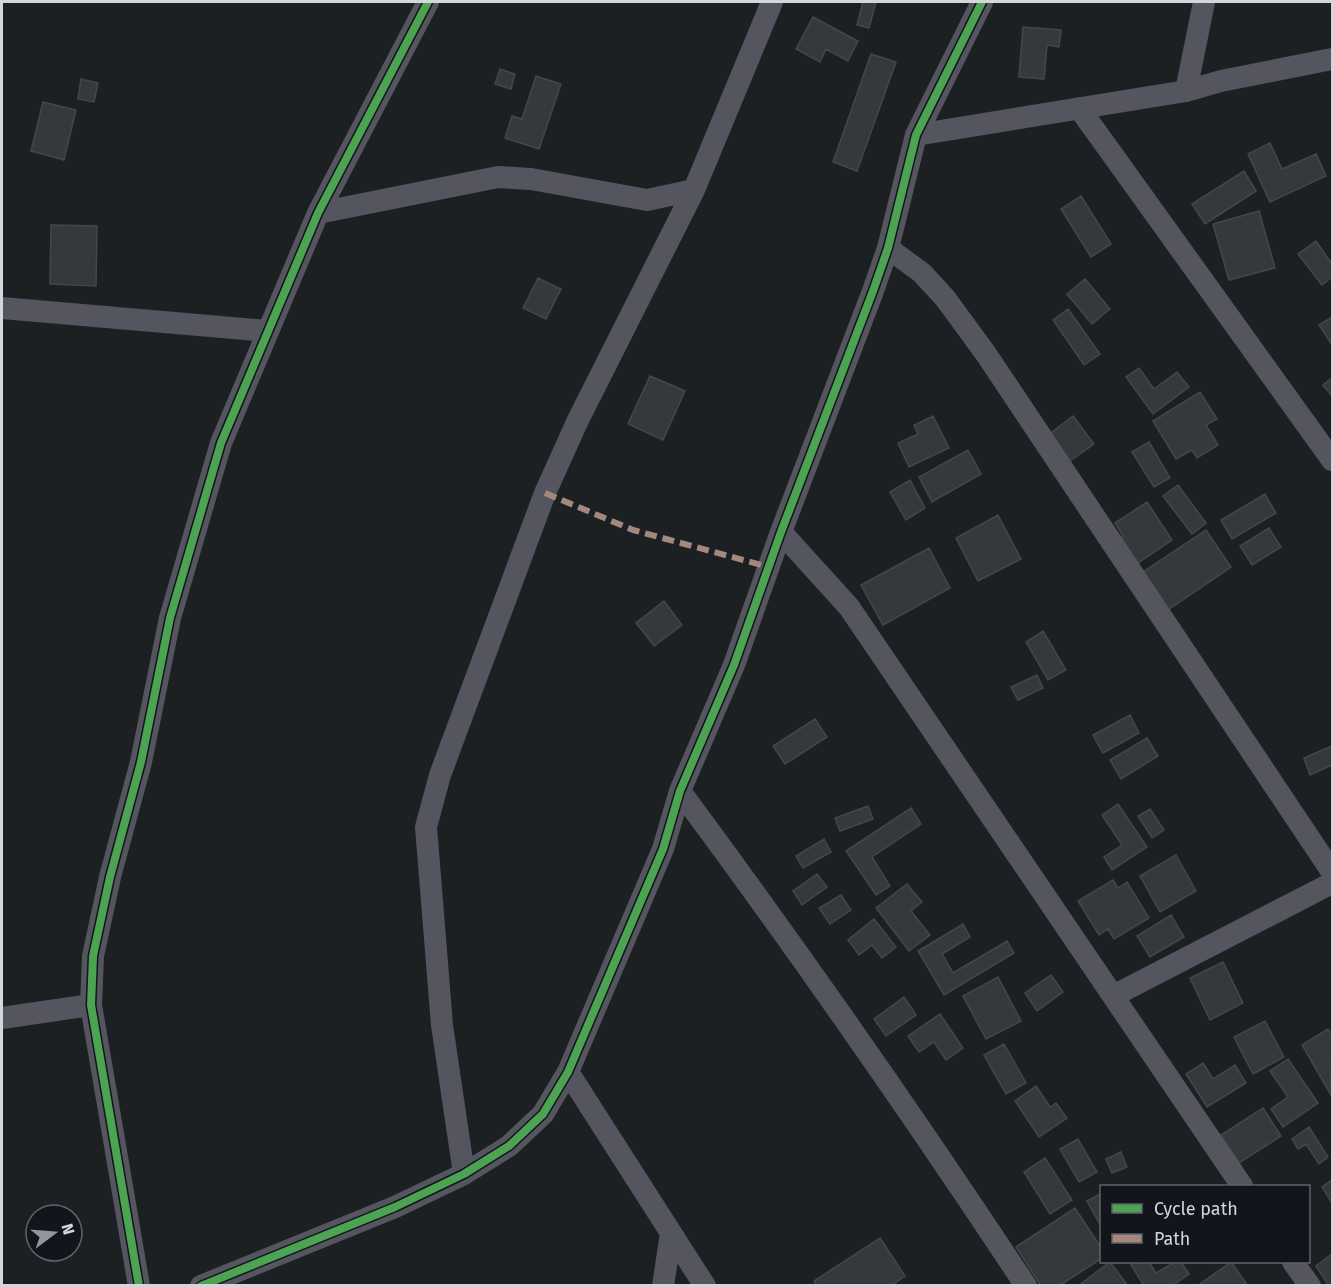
<svg xmlns="http://www.w3.org/2000/svg" width="1334" height="1287" viewBox="0 0 1334 1287" font-family="'Fira Sans',sans-serif">
<rect width="100%" height="100%" fill="#1d2023"/>
<!-- building -->
<path fill="#36393c" stroke="#44474a" stroke-width="1.5" d="M863 2H876L869 28 857 25Z
M813 17 858 41 848 61 826 49 820 62 796 49Z
M1023 27 1061 30 1059 47 1047 45 1044 79 1019 77Z
M871 54 896 62 857 171 833 162Z
M500 69 515 74 511 89 495 84Z
M536 76 561 84 539 149 505 138 512 116 522 119Z
M81 79 98 83 94 102 78 99Z
M43 102 76 110 64 160 31 151Z
M1270 143 1282 169 1316 154 1326 176 1270 202 1248 154Z
M1244 171 1256 191 1205 224 1192 204Z
M1081 196 1111 244 1091 257 1061 209Z
M1259 211 1275 268 1229 280 1213 224Z
M51 225 97 226 96 286 50 284Z
M1316 241 1332 264V277L1322 285 1298 254Z
M538 278 561 289 546 319 523 308Z
M1085 279 1110 309 1092 324 1067 294Z
M1068 309 1100 354 1084 365 1053 320Z
M1332 317V345L1319 325Z
M1139 368 1154 389 1177 372 1189 387 1153 414 1126 377Z
M650 376 685 391 663 440 628 424Z
M1332 378V396L1323 385Z
M1200 392 1217 419 1206 425 1218 445 1197 458 1192 450 1176 459 1153 421Z
M933 416 949 448 909 467 898 443 918 434 914 425Z
M1073 416 1094 444 1067 463 1047 436Z
M1149 442 1170 478 1154 487 1132 452Z
M968 450 981 474 932 502 919 477Z
M910 480 925 508 906 520 890 492Z
M1178 485 1206 523 1192 534 1163 496Z
M1265 494 1276 513 1232 539 1221 520Z
M1147 502 1172 540 1132 567 1115 541 1123 536 1115 523Z
M998 515 1021 559 978 581 956 538Z
M1269 528 1281 547 1252 565 1240 546Z
M1206 530 1231 567 1168 610 1143 572Z
M929 548 950 588 883 625 861 585Z
M664 601 682 625 654 646 636 623Z
M1043 631 1066 670 1048 680 1026 642Z
M1037 675 1043 688 1018 700 1011 687Z
M1130 715 1139 733 1103 753 1093 735Z
M815 719 827 737 785 764 773 746Z
M1147 738 1158 756 1121 779 1110 760Z
M1332 746V765L1310 775 1304 758Z
M1118 804 1147 847 1112 870 1104 857 1122 845 1102 815Z
M868 806 873 819 840 831 835 818Z
M911 808 921 824 872 857 890 886 876 895 846 851Z
M1150 809 1164 830 1152 838 1138 816Z
M824 839 831 852 803 868 796 856Z
M1176 855 1196 891 1160 912 1140 876Z
M817 874 827 887 802 905 793 891Z
M1113 880 1118 888 1127 882 1149 918 1114 939 1108 929 1099 935 1078 901Z
M907 884 922 902 911 911 930 935 909 951 876 908Z
M841 895 851 910 830 924 819 908Z
M1171 915 1184 937 1150 957 1137 936Z
M874 919 896 947 882 958 872 945 859 955 848 940Z
M963 924 970 937 942 954 953 973 1007 941 1014 953 944 995 918 951Z
M1223 962 1243 1003 1210 1020 1190 978Z
M1051 975 1063 992 1037 1011 1025 993Z
M998 977 1021 1021 986 1039 963 996Z
M904 997 916 1015 886 1036 874 1019Z
M940 1014 963 1048 946 1060 934 1042 919 1052 908 1036Z
M1265 1021 1284 1057 1253 1074 1234 1037Z
M1328 1029 1332 1035 1331 1095 1302 1045Z
M1004 1044 1026 1083 1006 1094 984 1055Z
M1288 1059 1318 1103 1283 1127 1271 1109 1288 1097 1270 1071Z
M1203 1063 1213 1079 1235 1065 1246 1083 1207 1107 1186 1074Z
M1036 1086 1050 1107 1056 1103 1067 1118 1039 1137 1015 1101Z
M1263 1108 1281 1136 1239 1163 1221 1135Z
M1309 1127 1328 1157 1319 1164 1306 1144 1298 1149 1292 1139Z
M1078 1139 1097 1172 1079 1182 1060 1149Z
M1121 1152 1127 1167 1112 1173 1106 1159Z
M1045 1158 1072 1200 1050 1214 1024 1172Z
M1332 1180V1203L1322 1187Z
M1102 1193V1228L1087 1201Z
M1075 1208 1102 1249V1258L1059 1286H1041L1016 1247Z
M880 1238 905 1276 891 1286H817L814 1281Z
M1332 1254V1286H1329L1316 1266Z
M1110 1262 1128 1286H1078Z
M1133 1262H1149L1156 1273 1175 1262H1181L1189 1274 1172 1286H1144L1130 1263Z
M1231 1262 1248 1286H1197Z"/>
<g fill="none" stroke-linecap="round" stroke-linejoin="round">
<!-- street -->
<path stroke="#54555e" stroke-width="22" d="M1186 91 1204 2
M1079 108 1332 460
M916 135 1186 91 1221 81 1332 59
M318 213 498 177 531 179 647 200 694 190
M888 248 922 273 945 298 986 354 1332 872
M2 308 267 331
M781 532 849 607 1242 1186
M680 791C800 953 915 1118 1026 1286
M1115 995 1332 883
M2 1018 91 1005
M568 1072 705 1286
M464 1174 442 1025 426 827 440 775 545 493 578 420 694 190 772 2
M1293 1262 1310 1286
M139 1286 91 1005 93 956 110 877 141 762 170 618 221 443 318 213 428 2
M201 1286 395 1207 464 1174 509 1146 543 1114 568 1072 663 849 680 791 734 665 781 532 873 291 888 248 916 135 982 2
M663 1286 671 1233"/>
<!-- quiet -->
<path stroke="#a5887d" stroke-width="6" stroke-dasharray="12 6" stroke-linecap="butt" d="M545 493 633 530 769 567"/>
<defs>
<path id="cycleway" d="M139 1286 91 1005 93 956 110 877 141 762 170 618 221 443 318 213 428 2
M201 1286 395 1207 464 1174 509 1146 543 1114 568 1072 663 849 680 791 734 665 781 532 873 291 888 248 916 135 982 2"/>
</defs>
<!-- cycleway casing -->
<use href="#cycleway" stroke="#12151c" stroke-width="11"/>
<!-- cycleway -->
<use href="#cycleway" stroke="#4ca352" stroke-width="8"/>
</g>
<!-- border -->
<rect width="1334" height="1287" fill="none" stroke="#d3d6da" stroke-width="6"/>
<!-- legend -->
<rect x="1100" y="1185" width="210" height="78" fill="#12151c" stroke="#5f6268" stroke-width="1.5"/>
<rect x="1112" y="1204" width="30" height="9" fill="#4ca352" stroke="#5f6268" stroke-width="1.5"/>
<text x="1154" y="1215" font-size="18" fill="#d3d6da">Cycle path</text>
<rect x="1112" y="1234" width="30" height="9" fill="#a5887d" stroke="#5f6268" stroke-width="1.5"/>
<text x="1154" y="1245" font-size="18" fill="#d3d6da">Path</text>
<!-- north arrow -->
<g transform="translate(54 1233) rotate(74)"><circle r="28" fill="#12151c" stroke="#5f6268" stroke-width="1.5"/>
<path d="M0-4.5L10 22L0 15L-10 22Z" fill="#93969a"/>
<text y="-9" font-size="16" font-weight="bold" text-anchor="middle" fill="#d3d6da">N</text>
</g>
</svg>
